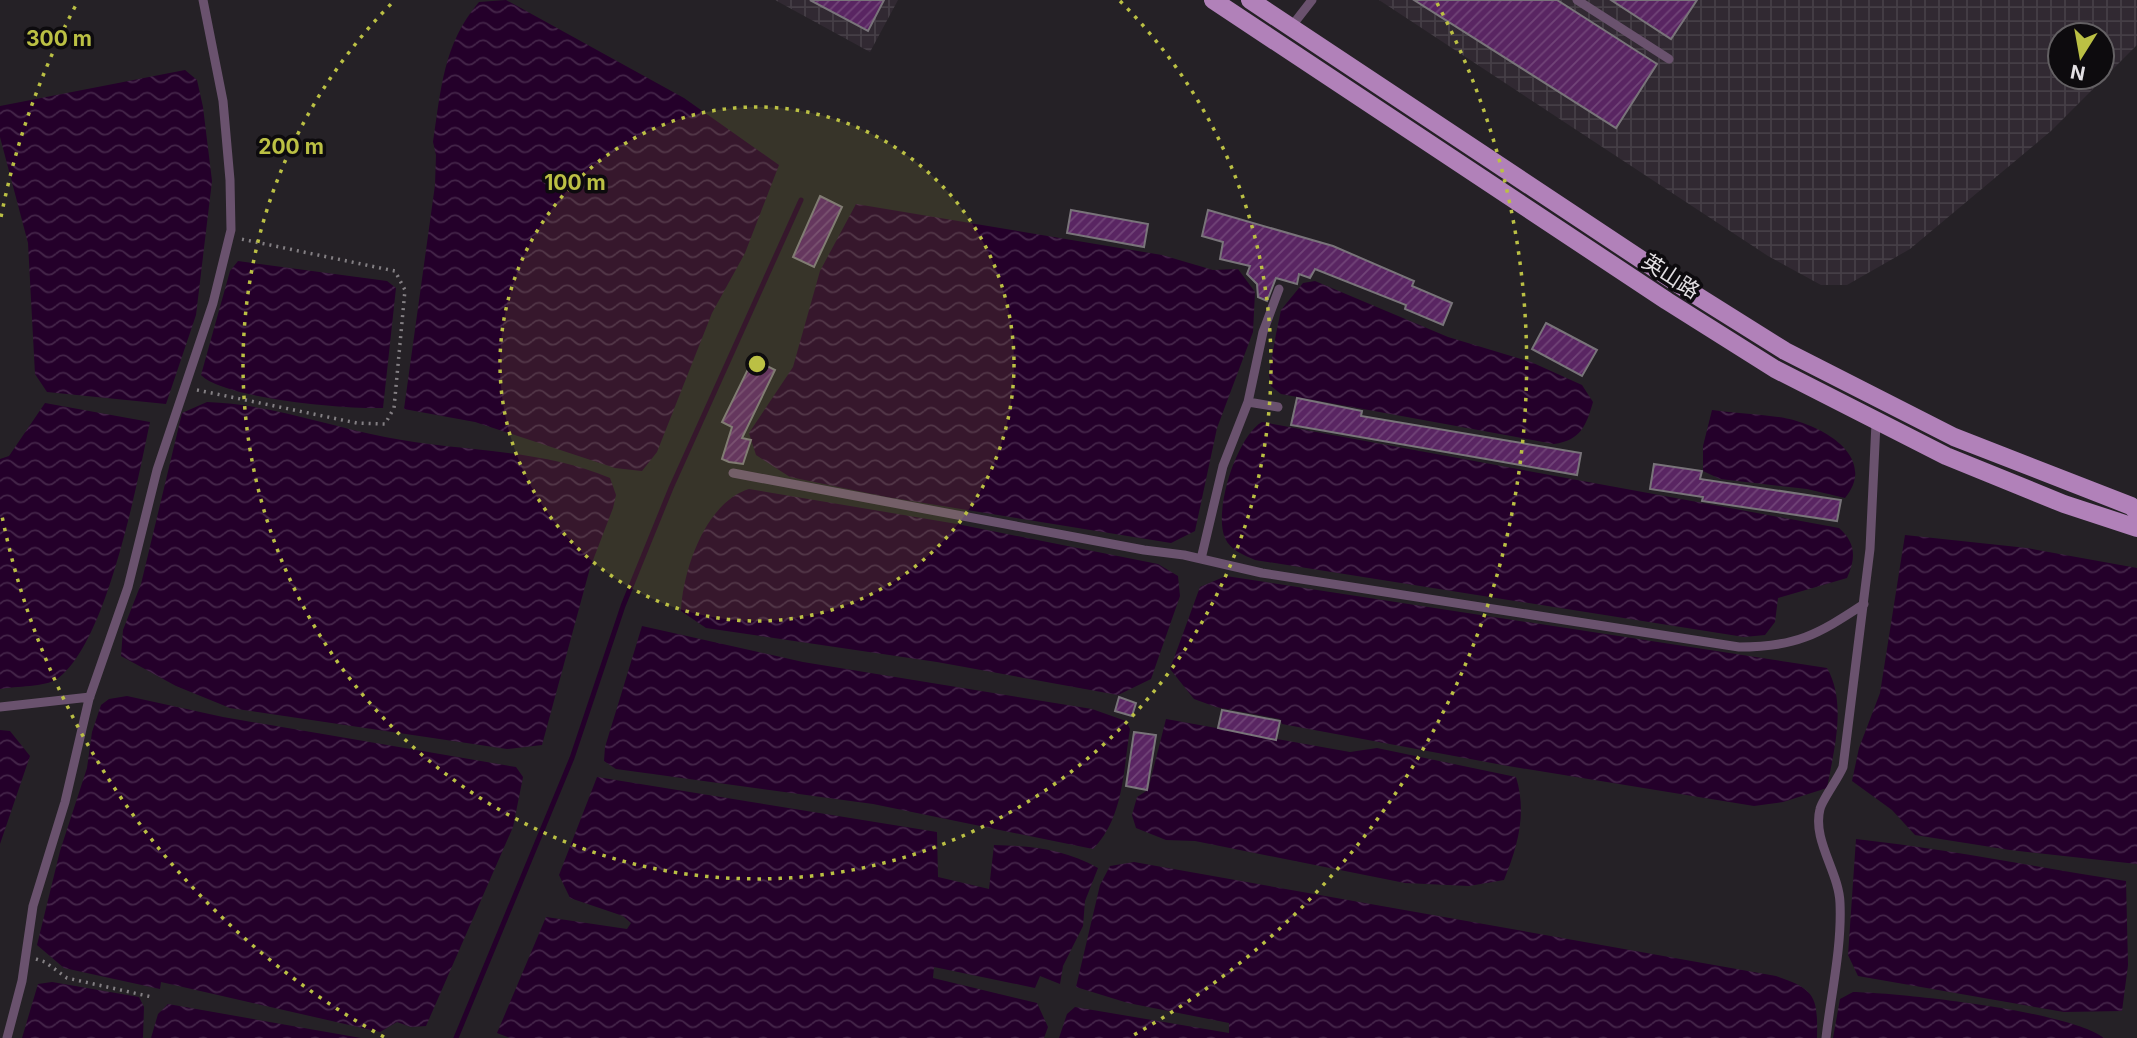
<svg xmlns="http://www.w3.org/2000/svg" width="2137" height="1038" viewBox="0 0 2137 1038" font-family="Inter,'Noto Sans SC',sans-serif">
<defs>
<pattern id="industrial-grid" width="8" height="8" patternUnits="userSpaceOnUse" patternTransform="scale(1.75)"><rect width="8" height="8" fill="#312932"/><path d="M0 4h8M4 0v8" fill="none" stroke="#453e46"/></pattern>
<pattern id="water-waves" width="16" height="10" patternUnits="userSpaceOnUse" patternTransform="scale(1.75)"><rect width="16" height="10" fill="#24002a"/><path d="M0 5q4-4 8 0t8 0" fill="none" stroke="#442549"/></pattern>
<pattern id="building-hatch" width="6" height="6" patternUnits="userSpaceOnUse" patternTransform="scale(1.75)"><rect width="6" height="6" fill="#592562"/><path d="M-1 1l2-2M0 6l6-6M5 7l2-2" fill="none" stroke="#714478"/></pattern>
</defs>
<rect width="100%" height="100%" fill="#252126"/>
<!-- industrial -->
<path fill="url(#industrial-grid)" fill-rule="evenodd" d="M775 0H898L870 52Z
M1379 0H2137V45L2051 131 1910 249 1847 285H1821L1768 256ZM2060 35H2102V77H2060Z"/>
<!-- water -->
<path fill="url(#water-waves)" d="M506 0 684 98 779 165 745 253 712 313 657 452 642 471 615 468 475 422 404 409 435 185 436 155 433 142C441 90 443 44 479 2Z
M185 70 197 80 203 107 212 181 196 315 166 404 47 392 35 374 28 243 0 137V106Z
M856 204 1162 255 1213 270 1238 269 1255 292 1253 332 1217 428 1195 531 1171 543 887 497 790 477 756 455 749 433 793 367 820 271Z
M238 261 387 281 396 288 383 408C346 409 225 399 201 375L230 271Z
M1315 281 1448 337 1531 362 1582 385 1593 402C1586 426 1581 440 1554 444L1281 394 1271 386 1269 374 1276 334 1281 310 1303 283Z
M207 402C268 404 325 425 385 437 459 452 540 448 610 478L616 495 613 508 590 568 542 745 507 749 230 708 176 686 121 656 123 630 141 584 182 413Z
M45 403 150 422C137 483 107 644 57 679 45 687 16 686 0 689V459L9 456Z
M1712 410C1734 413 1756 414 1778 417 1814 421 1881 454 1845 498L1807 489 1720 479 1703 471V446Z
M1262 422 1839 528C1856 543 1856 558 1847 578L1778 598 1775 622 1765 635 1744 637 1255 560C1244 555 1230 550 1225 538 1213 511 1237 436 1262 422Z
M749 489 957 524 1158 564 1178 576 1180 596 1151 679 1118 695 937 662 706 628 681 611C683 569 706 502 749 489Z
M1905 535 2027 548 2137 568V864L2010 850 1915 835 1892 810 1852 781 1859 748 1880 693Z
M1226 576 1827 668C1847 703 1834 750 1827 788L1783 802 1754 806 1508 766 1282 724 1280 719 1216 707 1194 699 1170 669 1200 587Z
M642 626 803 662 1092 709 1126 721 1130 729C1123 771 1124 817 1093 849L873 804 616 769 604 761 605 747Z
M127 696 223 717 516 767 523 777 513 827 426 1026 411 1027 397 1022 380 1032 161 982 160 989 64 968 37 945 60 851 87 768 92 732 101 705 109 699Z
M1166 719 1350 752 1377 748 1516 777C1527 813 1518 846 1504 880L1469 886 1405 883 1195 841 1166 840 1136 828 1132 815 1137 797 1148 790Z
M0 730 10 731 30 756 0 844Z
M597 777 937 832 938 877 989 889 994 845C1032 846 1065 849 1098 868L1085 901 1083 926 1063 966 1060 984 1040 976 1035 988 934 967 933 978 1037 1003 1048 1027 1044 1038H510L497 1033 546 917 627 929 631 923 623 916 570 898 559 875Z
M1856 839C1947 849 2035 867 2126 881L2128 965 2122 1011 2064 1012 1858 976 1848 955Z
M1134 862 1776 976C1815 989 1818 996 1817 1038H1059L1067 1014 1075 1007 1229 1033V1023L1128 1003 1076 987 1100 885 1110 866Z
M52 982 139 997 144 1007 143 1038H22L38 984Z
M1853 992C1902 993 2069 1011 2104 1038H1833L1840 999Z
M168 1004 361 1038H151L158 1014Z"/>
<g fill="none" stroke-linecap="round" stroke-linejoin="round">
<!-- stream -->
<path stroke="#24002a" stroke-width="5" d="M456 1038 572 758 623 606 671 488 801 200"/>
</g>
<!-- building -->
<path fill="url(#building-hatch)" stroke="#79747a" stroke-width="2" d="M810 0H884L868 31Z
M1414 0H1557L1657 64 1616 128Z
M1611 0H1697L1671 39Z
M820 196 842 207 814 267 793 257Z
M1071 210 1148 224 1144 247 1067 233Z
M1208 210 1333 246 1414 281 1412 286 1452 303 1443 325 1405 309 1406 305 1315 269 1310 278 1299 274 1297 284 1276 278 1267 301 1258 297 1257 284 1247 274 1250 266 1220 259 1223 242 1202 236Z
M1546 323 1597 350 1582 376 1532 349Z
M753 359 775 370 742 438 751 440 743 464 729 462 722 459 732 427 722 422Z
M1297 398 1362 411 1361 416 1581 453 1577 475 1291 425Z
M1654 464 1702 471 1700 479 1841 500 1837 521 1702 501 1703 497 1650 489Z
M1119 697 1136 703 1132 716 1115 711Z
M1222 710 1280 721 1276 740 1218 728Z
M1134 732 1156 735 1147 790 1126 786Z"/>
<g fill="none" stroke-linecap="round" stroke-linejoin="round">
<!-- path -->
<path stroke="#837f83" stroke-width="3.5" stroke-dasharray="2 5" stroke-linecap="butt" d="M197 390 357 423 385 424 394 408 405 290 395 271 241 239
M36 959 45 962 67 978 152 997"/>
<!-- lane -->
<path stroke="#6a526e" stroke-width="9" d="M1577 0 1669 59
M1291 27 1312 0
M1248 402 1278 407
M733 473 1144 550 1184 555 1262 573 1739 647C1796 647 1817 635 1864 604
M1201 559 1223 466 1248 402 1263 332 1279 289
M0 707 90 697
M7 1038 22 981 33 906 65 802 89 699 128 587 157 470 213 303 231 230 230 180 223 101 203 0
M1826 1038C1831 994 1842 947 1840 903 1839 872 1812 840 1820 809 1822 800 1838 779 1843 767L1870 549 1876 423"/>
<!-- primary -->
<path stroke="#b181b9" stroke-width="18" d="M1213 0 1667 301 1775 369 1946 456 2064 504 2137 528
M1250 0 1678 284 1785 351 1954 437 2131 506 2137 512"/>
</g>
<!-- distance rings -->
<circle cx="757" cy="364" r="257" fill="#bbc044" fill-opacity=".12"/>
<g fill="none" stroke="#bbc044" stroke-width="3.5" stroke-dasharray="3.5 7">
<circle cx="757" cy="364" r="257"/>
<path d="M1120 1A514 514 0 1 1 394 1"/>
<path d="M384 1037A770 770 0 0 1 1 511M1 217A770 770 0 0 1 77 3M1437 3A770 770 0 0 1 1130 1037"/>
</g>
<g text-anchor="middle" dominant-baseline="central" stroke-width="7" stroke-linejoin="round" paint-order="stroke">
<!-- street labels -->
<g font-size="21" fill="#e3e0e3" stroke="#0d0b0e">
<text transform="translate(1671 276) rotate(33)">英山路</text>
</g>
</g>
<circle cx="757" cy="364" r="10" fill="#bbc044" stroke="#0d0b0e" stroke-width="3.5"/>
<g font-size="21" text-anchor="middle" font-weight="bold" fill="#bbc044" stroke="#0d0b0e" stroke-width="7" stroke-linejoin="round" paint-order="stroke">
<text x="59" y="46">300 m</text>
<text x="291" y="154">200 m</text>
<text x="575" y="190">100 m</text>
</g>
<!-- north arrow -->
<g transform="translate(2081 56) rotate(191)"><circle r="33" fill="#0d0b0e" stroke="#636063" stroke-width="2"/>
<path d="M0-5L12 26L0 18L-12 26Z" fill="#bbc044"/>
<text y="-10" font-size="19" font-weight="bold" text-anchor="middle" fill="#e3e0e3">N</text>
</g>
</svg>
